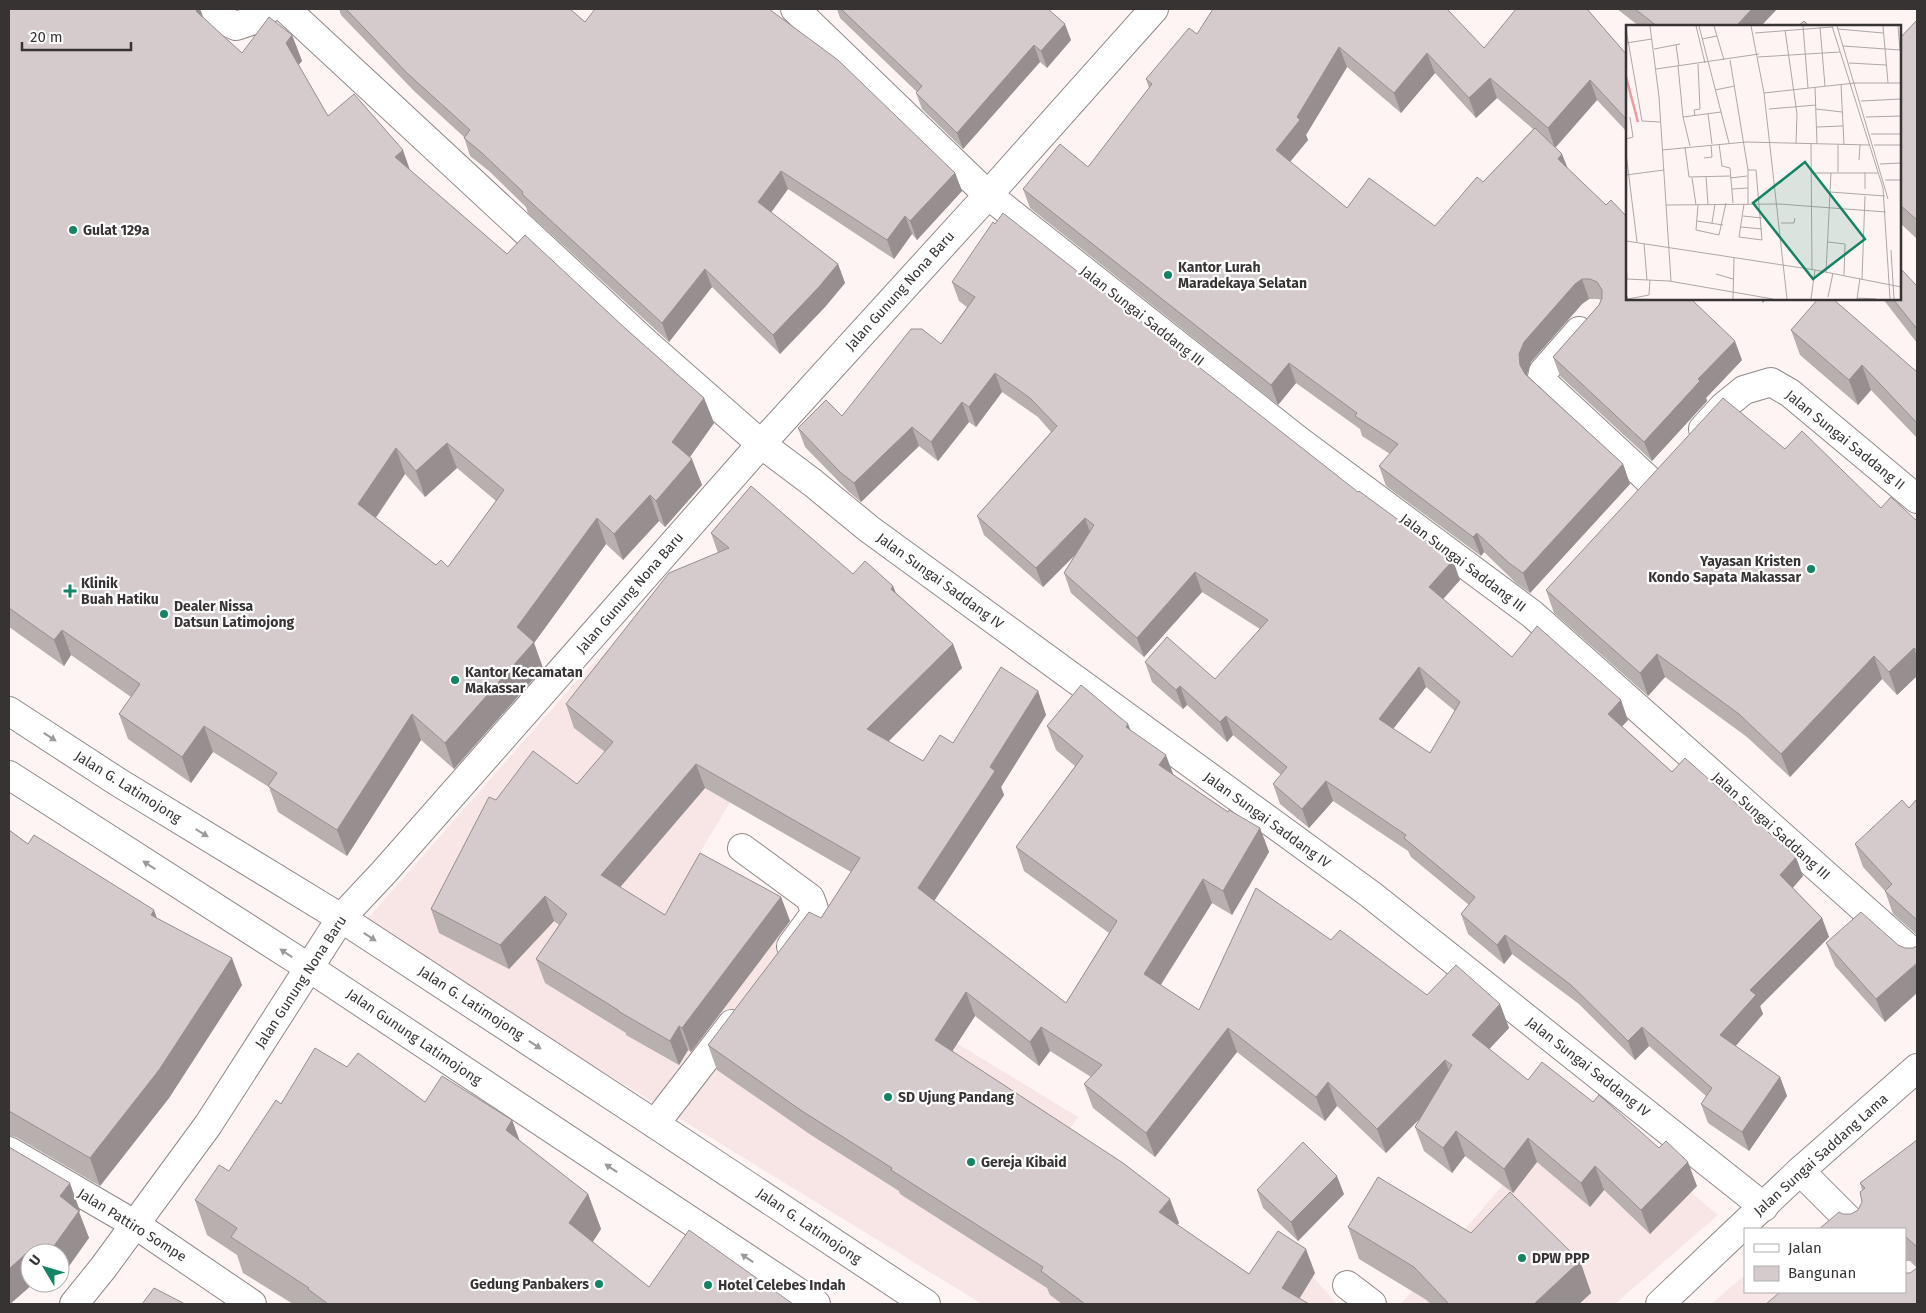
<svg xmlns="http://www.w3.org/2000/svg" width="1926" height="1313" viewBox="0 0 1926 1313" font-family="'Fira Sans',sans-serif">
<rect width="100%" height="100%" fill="#fef4f4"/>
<!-- built -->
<path fill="#f8e5e5" d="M698 576 793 697 698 856 914 1017 1078 1117 1054 1152 1147 1206 1255 1277 1288 1249 1337 1304H982L363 924 589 667Z
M1577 1098 1718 1215 1615 1304H1401Z
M1745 1275V1292H1783L1794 1304H1711Z"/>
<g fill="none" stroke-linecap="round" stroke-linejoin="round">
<defs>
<path id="minor" d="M205 9 213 15 236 26 254 20 268 9
M286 9 646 343 761 444 813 483 869 529 1370 894 1764 1207
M795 9 988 195 1298 440 1532 614 1917 956
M1579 331 1543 372 1542 377 1543 382 1652 483
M1703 429 1723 407 1744 390 1771 382 1790 393 1917 499
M742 848 810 898 814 909 813 916 791 946
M655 1124 732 1024
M9 1151 136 1225 252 1304
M1800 1171 1858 1229
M1347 1285 1372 1304
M74 1304 103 1268 208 1125 341 918 385 871 761 444 988 195 1154 9"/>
<path id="major" d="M9 711 118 782 341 918 655 1124 926 1304
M9 775 308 967 816 1304
M1660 1304 1800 1171 1917 1068"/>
</defs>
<!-- minor casing -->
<use href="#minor" stroke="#918888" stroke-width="30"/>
<!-- major casing -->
<use href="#major" stroke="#918888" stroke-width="30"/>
<!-- minor -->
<use href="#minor" stroke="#fff" stroke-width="28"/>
<!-- major -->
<use href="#major" stroke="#fff" stroke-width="28"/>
</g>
<!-- wall -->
<path fill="#b8afaf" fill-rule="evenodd" d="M9 9H200L204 19 242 53 292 35 302 61 298 65 328 116 411 171 507 254 626 329 704 398 714 423 690 457 702 485 665 527 659 521 623 560 606 544 534 643 543 668 454 769 421 740 347 856 278 812 269 787 213 752 191 783 128 739 119 714 131 697 71 655 64 666 9 627ZM457 468 496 501 448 567 436 565 376 518 405 474 425 497Z
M339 9H570L585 22 955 173 962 191 917 240 912 234 894 259 788 189 771 212 838 264 845 283 825 307 780 354 712 287 669 342 528 213 526 207 489 171 470 156 464 137 414 91 341 15Z
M837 9H1048L1071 40 1047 68 1040 62 963 149 922 109 916 93 917 92 840 18Z
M1617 9H1777L1761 26H1639Z
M1917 20V239L1900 223V38Z
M1197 34 1627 55V132L1597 100 1555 148 1567 168 1627 299 1742 360 1706 398 1707 401 1652 461 1560 376 1553 357 1599 305 1601 300 1598 299H1589L1582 304 1531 362 1527 375 1623 464 1630 484 1530 593 1516 583 1484 552 1481 556 1386 486 1379 466 1390 454 1362 436 1360 429 1296 383 1278 405 1030 208 1023 189 1088 167 1149 88 1146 79ZM1347 67 1401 113 1435 73 1476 118 1497 98 1533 129 1483 182 1435 226 1347 208 1290 162 1308 140 1306 135Z
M952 282 1460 580 1443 599 1512 657 1628 720 1622 726 1672 772 1803 876 1793 888 1822 918 1829 937 1760 1006 1763 1014 1735 1046 1780 1077 1787 1096 1749 1151 1708 1123 1701 1104 1706 1096 1649 1046 1635 1060 1579 1004 1512 954 1504 964 1468 934 1461 914 1469 905 1411 857 1408 851 1333 801 1309 828 1280 804 1273 784 1281 775 1233 735 1227 742 1187 705 1183 709 1152 682 1145 662 1215 679 1260 629 1202 592 1144 657 1071 593 1064 573 1076 554 1043 587 984 535 977 516 1051 432 1038 417 1002 392 976 427 969 422 938 461 919 446 861 502 848 491 805 447 798 428 842 416 941 344 967 307 959 301ZM1426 687 1455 711 1430 753 1393 729Z
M1917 286V343L1883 299H1900Z
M1791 330 1917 372V438L1871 390 1858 405 1800 355Z
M1785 449 1881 508 1917 521V676L1897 695 1882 679 1790 777 1747 737 1665 677 1648 696 1554 613 1546 590Z
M711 533 853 574 893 586 896 593 953 644 962 668 888 741 923 761 1038 691 1046 715 1001 787 1004 795 934 900 1066 1003 1109 933 1024 871 1016 847 1075 766 1056 750 1047 726 1128 724 1131 731 1174 775 1228 812 1260 828 1269 852 1232 915 1212 903 1161 985 1199 1010 1331 940 1427 995 1500 1004 1509 1028 1489 1049 1528 1080 1697 1186 1650 1234 1604 1190 1590 1207 1537 1162 1513 1193 1465 1156 1452 1173 1424 1151 1415 1127 1420 1118 1386 1153 1337 1106 1325 1121 1237 1052 1155 1157 1093 1108 1084 1084 1091 1077 1050 1051 1039 1066 975 1016 952 1051 1179 1223 1177 1225 1249 1274 1315 1273 1299 1299 1309 1304H1062L1050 1295 1047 1288 900 1194 899 1191 811 1135 717 1070 708 1045 821 918 851 872 705 788 620 887 665 915 781 897 790 921 691 1052 688 1050 679 1065 626 1035V1033L545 983 536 959 559 925 554 921 509 969 439 933 431 909 496 800 577 784 605 752 574 728 566 704 718 553Z
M1917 799V935L1893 914 1885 891 1863 867 1855 844 1909 808Z
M9 830 28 844 156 918 242 985 169 1098 100 1186 16 1137 9 1136Z
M1826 943 1898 945 1905 948H1913L1885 1022 1835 966Z
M347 1067 425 1102 512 1120 519 1140 588 1194 601 1229 593 1242 649 1287 793 1304H293L243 1273 237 1255 207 1235 195 1200 229 1171 281 1104Z
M1917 1140V1268L1910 1261H1905V1229L1843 1214H1851L1858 1210 1862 1202V1190L1860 1183Z
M9 1147 80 1211 79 1212 89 1238 60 1253H30L34 1283 10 1304H9Z
M1257 1190 1344 1194 1298 1241 1263 1208Z
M1348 1227 1580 1261 1591 1293 1579 1304H1431L1425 1299 1359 1259Z"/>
<!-- shaded-wall -->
<path fill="#968e8f" d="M198 9H200L209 33 196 11Z
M1752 9H1777L1761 26H1736Z
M1065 24 1071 40 1047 68 1041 51Z
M292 35 302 61 295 69 286 43Z
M1034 45 1040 62 963 149 957 133Z
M1339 47 1347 67 1306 135 1308 140 1283 170 1276 150 1297 117Z
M1427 53 1435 73 1401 113 1394 93Z
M1490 78 1497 98 1476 118 1469 98Z
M1590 80 1597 100 1555 148 1548 128Z
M403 150 412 176 395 157Z
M1562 154 1570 174 1558 159Z
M781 171 788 189 765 221 758 202Z
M955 173 962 191 917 240 910 221Z
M905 216 912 234 894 259 887 240Z
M838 264 845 283 825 307 780 354 773 335Z
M705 269 712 287 669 342 662 323Z
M1582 279 1589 299 1582 304 1531 362 1527 374 1528 385 1520 365 1519 354 1524 342 1575 284Z
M1761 299H1766L1763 303Z
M1735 341 1742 360 1706 398 1707 401 1652 461 1644 442 1698 379Z
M1289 363 1296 383 1278 405 1271 385Z
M1862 365 1871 390 1858 405 1849 380Z
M995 373 1002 392 976 427 969 407Z
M704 398 714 423 682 468 672 442Z
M962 402 969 422 938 461 931 442Z
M912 427 919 446 861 502 854 483Z
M447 443 457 468 425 497 416 471Z
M396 448 405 474 367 530 358 504Z
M692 459 702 485 665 527 656 501Z
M1623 464 1630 484 1530 593 1523 573Z
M650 495 659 521 623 560 614 534Z
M597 518 606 544 534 643 543 668 454 769 445 743 517 627Z
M1085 518 1092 538 1043 587 1036 568Z
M1477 533 1484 552 1481 556 1473 537Z
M1453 560 1460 580 1436 607 1429 587Z
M1195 572 1202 592 1144 657 1137 638Z
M893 586 902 610 891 589Z
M62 630 71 655 64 666 54 640Z
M953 644 962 668 876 754 867 729Z
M1914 648 1917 657V676L1897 695 1889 672Z
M1657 654 1665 677 1648 696 1640 673Z
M1874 656 1882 679 1790 777 1781 754Z
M1419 667 1426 687 1386 738 1379 719Z
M1180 686 1187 705 1183 709 1176 690Z
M1038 691 1046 715 1001 787 1004 795 927 912 918 888 990 767Z
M1621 700 1628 720 1615 734 1608 714Z
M412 714 421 740 347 856 337 830Z
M1226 716 1233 735 1227 742 1220 722Z
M1128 724 1137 748 1126 727Z
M204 726 213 752 191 783 182 757Z
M1166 755 1175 779 1159 765Z
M696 764 705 788 610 899 601 875Z
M1326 781 1333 801 1309 828 1302 809Z
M1260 828 1269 852 1232 915 1223 891Z
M1796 857 1803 876 1787 894 1780 875Z
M1203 879 1212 903 1152 998 1144 974Z
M545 896 554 921 509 969 500 945Z
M781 897 790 921 691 1052 682 1028Z
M154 910 164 937 151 915Z
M1822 918 1829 937 1760 1006 1763 1014 1728 1055 1720 1035 1750 990Z
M1505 935 1512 954 1504 964 1497 945Z
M232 958 242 985 169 1098 100 1186 90 1158Z
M1917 963V993L1885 1022 1876 999Z
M966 992 975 1016 944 1064 935 1040Z
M1500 1004 1509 1028 1480 1059 1472 1035Z
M679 1026 688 1050 679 1065 670 1041Z
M1041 1027 1050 1051 1039 1066 1030 1042Z
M1642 1027 1649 1046 1635 1060 1628 1041Z
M1228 1028 1237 1052 1155 1157 1146 1133Z
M1445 1060 1454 1084 1386 1153 1377 1129Z
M1780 1077 1787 1096 1749 1151 1742 1132Z
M1328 1082 1337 1106 1325 1121 1316 1097Z
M512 1120 525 1155 506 1130Z
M1456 1131 1465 1156 1452 1173 1443 1148Z
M1528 1138 1537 1162 1513 1193 1504 1169Z
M1688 1162 1697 1186 1650 1234 1641 1210Z
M1595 1166 1604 1190 1590 1207 1581 1183Z
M1337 1176 1344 1194 1298 1241 1291 1222Z
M70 1183 80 1211 79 1212 89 1238 60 1279V1253H49L60 1196Z
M588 1194 601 1229 582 1258 569 1223Z
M1170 1199 1179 1223 1168 1236 1159 1212Z
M32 1248 34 1253H30V1283H34L10 1304H9V1269Z
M1306 1249 1315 1273 1296 1304 1282 1288Z
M1580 1261 1591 1293 1579 1304H1534Z"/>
<!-- building -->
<path fill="#d6cbcc" stroke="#968e8f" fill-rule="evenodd" d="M9 9H198L196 11 242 53 269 17 292 35 286 43 328 116 354 94 403 150 395 157 507 254 525 235 626 329 704 398 672 442 692 459 656 501 650 495 614 534 597 518 517 627 534 642 445 743 412 714 337 830 268 786 277 773 204 726 182 757 119 714 140 684 62 630 54 640 9 608ZM447 443 504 490 448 567 441 560 436 565 358 504 396 448 416 471Z
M346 9H570L585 22 595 9H769L838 60 955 173 910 221 905 216 887 240 781 171 758 202 838 264 818 288 773 335 705 269 662 323 522 194 523 192 482 153 464 138 470 130 407 73Z
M841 9H1048L1065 24 1041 51 1034 45 957 133 916 93 922 86Z
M1213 9H1447L1484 48 1516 9H1587L1627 55V120L1590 80 1548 128 1490 78 1469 98 1427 53 1394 93 1339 47 1297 117 1300 120 1276 150 1347 208 1369 178 1435 226 1477 177 1483 182 1535 128 1562 154 1558 159 1606 205 1611 200 1627 217V299H1691L1735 341 1698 379 1700 381 1644 442 1553 357 1599 305 1602 298V290L1597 282 1590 279H1582L1575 284 1524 342 1519 354 1520 365 1525 374 1623 464 1523 573 1509 563 1477 533 1473 537 1379 466 1398 444 1355 416 1357 413 1289 363 1271 385 1023 189 1060 144 1088 167 1152 84 1146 79 1189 28 1197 34Z
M1635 9H1752L1736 26H1657Z
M1917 20V220L1900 205V38Z
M1804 21 1809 26H1798Z
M1003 213 1358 492 1359 491 1453 560 1429 587 1512 657 1537 626 1621 700 1608 714 1672 772 1685 758 1796 857 1780 875 1822 918 1750 990 1756 995 1720 1035 1780 1077 1742 1132 1701 1104 1712 1088 1642 1027 1628 1041 1571 985 1505 935 1497 945 1461 914 1475 897 1404 838 1406 835 1326 781 1302 809 1273 784 1287 767 1226 716 1220 722 1180 686 1176 690 1145 662 1167 637 1215 679 1268 620 1195 572 1137 638 1064 573 1094 525 1085 518 1036 568 977 516 1057 426 1030 398 995 373 969 407 962 402 931 442 912 427 854 483 840 472 798 428 826 400 842 416 911 329H922L941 344 975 297 952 282 993 222 995 224ZM1419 667 1460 702 1430 753 1379 719Z
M1900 268 1917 286V329L1893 299H1900Z
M1818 299H1833L1917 372V423L1862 365 1849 380 1791 330Z
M1723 398 1785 449 1802 431 1881 508 1891 497 1917 521V651L1914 648 1889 672 1874 656 1781 754 1739 714 1657 654 1640 673 1546 590Z
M751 486 853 574 865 561 893 586 891 589 953 644 867 729 923 761 940 735 953 743 1001 667 1038 691 990 767 995 771 918 888 1066 1003 1117 921 1016 847 1083 756 1047 726 1081 685 1128 724 1126 727 1166 755 1159 765 1228 812 1229 810 1260 828 1223 891 1203 879 1144 974 1199 1010 1256 888 1331 940 1340 930 1427 995 1456 965 1500 1004 1472 1035 1528 1080 1542 1062 1593 1102 1599 1095 1659 1148 1666 1141 1688 1162 1641 1210 1595 1166 1581 1183 1528 1138 1504 1169 1456 1131 1443 1148 1415 1127 1452 1065 1445 1060 1377 1129 1328 1082 1316 1097 1228 1028 1146 1133 1084 1084 1102 1065 1041 1027 1030 1042 966 992 935 1040 1123 1163 1170 1199 1159 1212 1249 1274 1278 1231 1306 1249 1282 1288 1309 1304H1085L1041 1271 1043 1267 891 1170 892 1168 802 1111 708 1045 809 912 821 918 860 858 696 764 601 875 665 915 700 853 781 897 682 1028 679 1026 670 1041 618 1011V1010L536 959 567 914 545 896 500 945 431 909 489 797 496 800 533 751 577 784 613 742 566 704 669 573 729 548 711 533Z
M1917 799V920L1885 891 1892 884 1855 844 1902 800 1909 808Z
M9 830 28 844 34 835 154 910 151 915 232 958 159 1070 90 1158 9 1111Z
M1861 912 1898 945 1905 948H1913L1917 946V963L1876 999 1826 943Z
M315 1048 347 1067 358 1053 425 1102 442 1076 512 1120 506 1130 588 1194 569 1223 649 1287 689 1230 793 1304H328L308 1289 309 1288 231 1237 237 1228 195 1200 219 1165 229 1171 276 1100 281 1104Z
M1917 1140V1247L1905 1236V1229H1819L1839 1212 1843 1214H1851L1858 1210 1862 1202 1860 1192 1865 1188 1860 1183Z
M1303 1142 1337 1176 1291 1222 1257 1190Z
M9 1147 70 1183 60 1196 79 1211 49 1253H39L32 1248 9 1269Z
M1378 1177 1471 1233 1510 1192 1580 1261 1534 1304H1449L1414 1267 1348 1227Z
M1917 1268V1304H1766L1780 1292H1905V1273H1910Z
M154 1288 185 1304H142Z"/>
<!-- one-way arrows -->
<defs><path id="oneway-solid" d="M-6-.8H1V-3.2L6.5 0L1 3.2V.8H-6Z" transform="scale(1.25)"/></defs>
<g fill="#9b9999">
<use href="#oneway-solid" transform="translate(50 737) rotate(33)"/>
<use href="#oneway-solid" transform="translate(202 833) rotate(31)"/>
<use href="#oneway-solid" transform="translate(149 865) rotate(-147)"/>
<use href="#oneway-solid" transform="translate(370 937) rotate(33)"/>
<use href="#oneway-solid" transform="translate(286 953) rotate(-147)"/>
<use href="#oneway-solid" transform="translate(535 1045) rotate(33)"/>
<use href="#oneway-solid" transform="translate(611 1168) rotate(-146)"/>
<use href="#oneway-solid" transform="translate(747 1258) rotate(-146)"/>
</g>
<!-- markers -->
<g fill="#138564" stroke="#fff" stroke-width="2">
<circle cx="73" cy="230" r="5"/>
<circle cx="1168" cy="275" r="5"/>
<circle cx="1811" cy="569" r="5"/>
<path d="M67.5 583.5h5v5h5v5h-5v5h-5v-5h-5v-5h5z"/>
<circle cx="164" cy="614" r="5"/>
<circle cx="455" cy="680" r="5"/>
<circle cx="888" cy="1097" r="5"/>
<circle cx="971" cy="1162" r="5"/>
<circle cx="1522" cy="1258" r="5"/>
<circle cx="599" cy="1284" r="5"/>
<circle cx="708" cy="1285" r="5"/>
</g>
<g text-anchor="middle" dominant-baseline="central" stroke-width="4.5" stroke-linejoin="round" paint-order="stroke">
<!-- poi labels -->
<g font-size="14" font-weight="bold" fill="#373333" stroke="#fff" text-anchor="start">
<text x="83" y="230">Gulat 129a</text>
<text x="1178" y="267">Kantor Lurah<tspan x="1178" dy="16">Maradekaya Selatan</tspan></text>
<text x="1801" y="561" text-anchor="end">Yayasan Kristen<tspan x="1801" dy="16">Kondo Sapata Makassar</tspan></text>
<text x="81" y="583">Klinik<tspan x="81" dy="16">Buah Hatiku</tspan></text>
<text x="174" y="606">Dealer Nissa<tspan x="174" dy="16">Datsun Latimojong</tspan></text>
<text x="465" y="672">Kantor Kecamatan<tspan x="465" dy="16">Makassar</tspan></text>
<text x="898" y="1097">SD Ujung Pandang</text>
<text x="981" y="1162">Gereja Kibaid</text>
<text x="1532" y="1258">DPW PPP</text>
<text x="589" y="1284" text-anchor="end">Gedung Panbakers</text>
<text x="718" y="1285">Hotel Celebes Indah</text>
</g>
<!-- street labels -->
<g font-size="14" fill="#373333" stroke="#fff">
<text transform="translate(900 291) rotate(-48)">Jalan Gunung Nona Baru</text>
<text transform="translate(1142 316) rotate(38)">Jalan Sungai Saddang III</text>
<text transform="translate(1845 440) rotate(39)">Jalan Sungai Saddang II</text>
<text transform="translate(1463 563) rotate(37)">Jalan Sungai Saddang III</text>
<text transform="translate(940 581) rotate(36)">Jalan Sungai Saddang IV</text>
<text transform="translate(630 593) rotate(-49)">Jalan Gunung Nona Baru</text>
<text transform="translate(128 787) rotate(32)">Jalan G. Latimojong</text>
<text transform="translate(1267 820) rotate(36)">Jalan Sungai Saddang IV</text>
<text transform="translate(1771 826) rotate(42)">Jalan Sungai Saddang III</text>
<text transform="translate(301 982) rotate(-57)">Jalan Gunung Nona Baru</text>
<text transform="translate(471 1003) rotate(33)">Jalan G. Latimojong</text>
<text transform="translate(414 1037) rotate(34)">Jalan Gunung Latimojong</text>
<text transform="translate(1588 1067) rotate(38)">Jalan Sungai Saddang IV</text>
<text transform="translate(1821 1155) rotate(-42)">Jalan Sungai Saddang Lama</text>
<text transform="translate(132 1225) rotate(32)">Jalan Pattiro Sompe</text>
<text transform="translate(809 1226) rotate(34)">Jalan G. Latimojong</text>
</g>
</g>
<!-- overview -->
<g transform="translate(1626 25)">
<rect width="275" height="275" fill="#fef4f4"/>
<path fill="none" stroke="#eb9b9e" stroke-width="2.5" d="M0 52 12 97"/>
<path fill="none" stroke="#aea7a7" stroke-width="1" d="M24 1 33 72 45 256M70 1 79 38M73 1 103 118M88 1 98 35M125 1 138 68 161 274M177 1 182 63M206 1 257 163 264 274M211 1 262 174M257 1 262 58M194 2 199 61M0 4 16 96 34 97M212 4 257 8M159 5 171 89 170 118M129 8 206 2M76 14 91 11M0 18 26 14M50 20 53 41M217 21 274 25 272 1M28 24 54 19M132 32 214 27M104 35 122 145H130L136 215 113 212 118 179M223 38 260 40M52 41 57 92 64 121M30 44 133 29M215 59 218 120M189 62 191 119M89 65 109 61M138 68 229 58H275M235 76 275 74M143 84 190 80M190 84 216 87M82 89 86 119M69 91 68 85 74 84 72 39M57 92 95 87M240 92 275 91M191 102 217 101M245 109H275M0 114 7 112 4 92M93 119 96 141 104 143 107 178M185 119 186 245M212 120V147M248 120H275M59 122 63 152 104 151M36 125 120 117 244 120M0 128 11 217M78 133 86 132 85 120M233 135 234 120M254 139 275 138M188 148H252M0 150 38 145M80 152 82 179M66 153 70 180M104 153 121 151M259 155H275M106 164 122 163M239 164V147M204 167 259 171M40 180 153 179 260 187M72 180 70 205 93 210 100 178M122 180V145M117 191 136 193M71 196 97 200M86 198 89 179M155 198H168L169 193M115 202 136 204M0 216 189 245 275 262M202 217 219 219 218 250M18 218 21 255M265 225 268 274M0 236 1 254M200 247 205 148M90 249 107 254M0 254 43 256 147 274M236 254 239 171M0 269 2 274 23 270 24 255M202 272 207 248M231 273 250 274M107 274 108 233M185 274 189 245M231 274 234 253"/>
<path fill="#138564" fill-opacity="0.15" stroke="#138564" stroke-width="2.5" d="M179 137 239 214 187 254 127 178Z"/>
<rect width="275" height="275" fill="none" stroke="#373333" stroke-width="2.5"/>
</g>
<!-- border -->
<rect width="1926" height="1313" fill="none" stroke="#373333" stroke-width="20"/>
<!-- legend -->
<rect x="1744" y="1228" width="162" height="65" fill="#ffffff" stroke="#afadad"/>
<rect x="1754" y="1244" width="25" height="8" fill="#ffffff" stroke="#afadad"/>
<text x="1788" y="1253" font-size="15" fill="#373333">Jalan</text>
<rect x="1754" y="1266" width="25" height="15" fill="#d6cbcc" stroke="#afadad"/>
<text x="1788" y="1278" font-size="15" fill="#373333">Bangunan</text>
<!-- north arrow -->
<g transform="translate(45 1268) rotate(308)"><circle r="24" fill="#ffffff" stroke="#afadad"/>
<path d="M0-4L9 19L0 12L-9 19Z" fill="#138564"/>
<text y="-8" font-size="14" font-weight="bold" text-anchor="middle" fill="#373333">U</text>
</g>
<!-- scale -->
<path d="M22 42v8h109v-8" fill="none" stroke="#373333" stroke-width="2.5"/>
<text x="30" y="42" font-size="15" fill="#373333" stroke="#ffffff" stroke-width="4" paint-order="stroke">20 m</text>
</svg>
